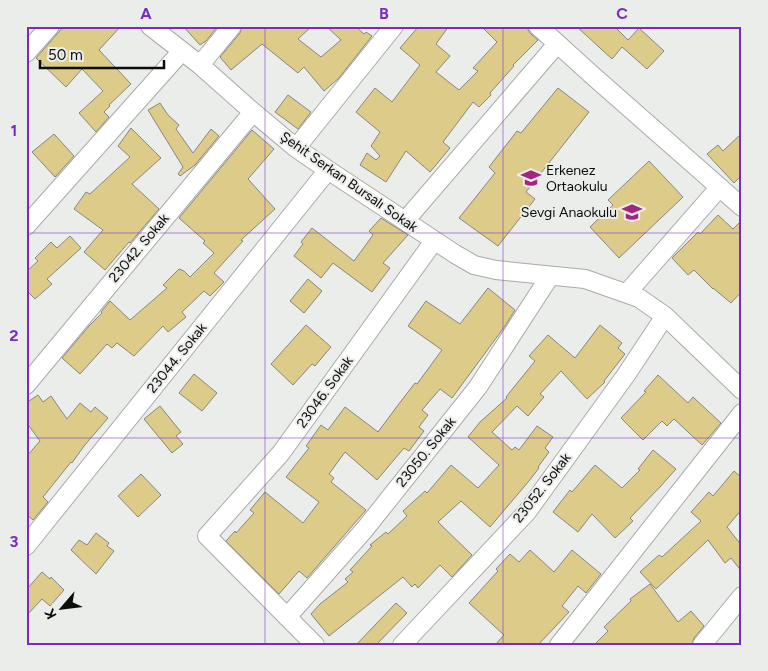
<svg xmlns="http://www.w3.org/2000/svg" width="768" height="671" viewBox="0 0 768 671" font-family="Figtree,sans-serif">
<rect width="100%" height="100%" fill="#ebedea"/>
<!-- building -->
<path fill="#dccb89" stroke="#878683" d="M64 26H121L99 50 131 84 109 105 110 106 104 112 109 117 96 132 79 113 103 91 82 69 66 87 36 58Z
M183 26H218L206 41 200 45Z
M242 26H312L298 39 321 57 341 40 326 26H355L364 34 366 32 372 36 339 78 324 91 304 67 298 73 262 44 231 70 220 57 240 33Z
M419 26H449L436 44 450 56 436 72 459 90 478 71 473 68 497 42 481 26H528V30L531 34 538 40 513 65 514 66 490 93 491 95 479 107 473 102 443 142 450 148 430 172 406 151 386 182 360 165 367 153 376 160 380 156 371 146 380 132 356 112 375 88 392 102 420 65 400 48Z
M576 26H614L628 40 639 28 664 51 647 69 622 47 612 59Z
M558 88 589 112 526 192 535 199 498 246 459 218 495 173 489 167 517 131 521 133Z
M288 95 311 112 298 129 275 112Z
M160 103 168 115 179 125 176 129 193 153 211 129 219 136 195 165 180 176 178 174 183 167 148 110Z
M131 128 161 158 132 184 159 209 130 243 129 242 105 270 84 252 103 230 74 209 86 192 90 194 130 157 118 146Z
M252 130 274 149 248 179 275 209 241 240 243 241 214 273 224 282 210 296 204 291 182 312 186 317 168 332 163 326 134 356 117 343 112 348 107 344 80 374 62 358 89 326 102 313 101 312 110 301 130 320 167 288 163 285 179 269 184 271 190 277 214 253 203 243 205 241 179 218Z
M742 133V175L734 183 707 154 718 145 723 151Z
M54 134 74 156 55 177 32 152Z
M649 161 683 197 619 258 590 227 613 205 608 200Z
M718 215 733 229 742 220V291L731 303 713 288V289L694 270 688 275 672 258 698 232 700 234Z
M381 218 408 235 383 263 390 268 372 292 333 263 321 278 294 256 303 244 301 242 312 228 354 261 373 235 369 231Z
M70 236 81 248 47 279 52 284 35 299 26 290V272L38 261 35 258 51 242 57 248Z
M308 279 322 291 304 313 290 301Z
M488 288 515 310 505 326 452 398 440 389 422 410 428 415 419 427 424 431 409 451 404 448 377 480 345 452 329 474 334 478 331 482 366 510 307 578 299 571 279 594 226 541 235 531 236 533 254 513 250 510 265 492 303 523 319 502 286 477 309 448 306 446 321 425 328 430 345 407 378 432 398 405 415 383 417 384 442 350 408 326 426 301 460 324Z
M306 325 331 347 315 366 312 364 293 385 271 364Z
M600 325 622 343 618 348 625 354 604 381 605 382 587 399 561 371 540 394 544 397 528 416 517 406 492 432 512 450 515 447 519 450 537 426 553 437 545 448 549 452 538 467 539 468 529 481 490 527 461 501 438 522 472 555 452 577 440 565 418 588 415 584 412 587 403 577 329 636 311 614 320 604 348 582 345 579 353 572 350 570 372 546 370 545 386 532 388 534 407 516 403 511 425 491 427 493 451 465 478 488 499 465 468 437 480 422 507 398 506 397 535 361 529 356 548 335 575 358Z
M194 374 217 393 202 411 179 393Z
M658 375 688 403 693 397 721 423 702 445 674 419 667 426 662 421 643 440 621 418 646 392 644 391Z
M38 395 43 402 51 396 67 419 80 403 91 412 95 407 108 418 84 446 72 463 71 462 43 497 48 502 33 520 26 514V457L40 441 26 422V403Z
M160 406 181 432 176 436 183 444 172 453 144 419Z
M653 450 676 469 660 487 630 518 633 521 615 538 592 514 578 532 553 512 570 490 572 492 595 465 622 488 640 470 638 469Z
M734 471 742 478V509L727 527 742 546V572L731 558 725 563 708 540 656 589 640 572 659 555 662 557 701 521 691 512 709 492 713 496Z
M141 474 161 495 138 517 118 496Z
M96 533 109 543 107 546 114 551 96 574 71 550 79 540 87 545Z
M530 550 554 572 572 550 601 574 586 593 578 586 562 606 569 612 538 645H495L504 635 469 603 498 571 496 569 510 554 519 562Z
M42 572 50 579 51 577 64 590 50 606 42 599 26 616V590Z
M650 584 678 622 691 611 704 626 694 638 692 644 594 645 608 631 604 627 631 601 630 599Z
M396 603 407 613 376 645H356Z"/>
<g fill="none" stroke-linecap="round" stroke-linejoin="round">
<defs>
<path id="street" d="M150 26 200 65 253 112 296 148 328 170 455 254 474 265 496 270 585 279 639 298 665 316 742 390
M538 26 592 75 742 207
M26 53 50 26
M200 65 232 26
M296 148 394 26
M405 221 557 44
M26 226 182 51
M627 293 719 188
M26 385 253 112
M26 546 328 170
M287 617 365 529 478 387 550 276
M315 645 207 536 281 453 434 241
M402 645 527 512 626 375 665 316
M559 645 742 413
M702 645 742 596"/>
</defs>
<!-- street casing -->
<use href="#street" stroke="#aaaba8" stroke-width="20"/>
<!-- street -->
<use href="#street" stroke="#fff" stroke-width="18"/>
</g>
<!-- grid -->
<path fill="none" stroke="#7b2cbf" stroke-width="1" stroke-opacity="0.55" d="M265 26V645M503 26V645M26 233H742M26 438H742"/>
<!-- icons -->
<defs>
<symbol id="school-bare" viewBox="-9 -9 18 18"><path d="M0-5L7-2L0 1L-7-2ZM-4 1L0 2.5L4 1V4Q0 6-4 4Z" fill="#a1287e" stroke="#ebedea" stroke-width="2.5" paint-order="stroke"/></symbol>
</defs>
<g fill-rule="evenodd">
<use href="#school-bare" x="517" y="164" width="28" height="28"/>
<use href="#school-bare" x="618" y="198" width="28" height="28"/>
</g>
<g text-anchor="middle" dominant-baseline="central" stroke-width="4" stroke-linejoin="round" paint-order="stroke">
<!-- poi labels -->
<g font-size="14" fill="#0c0c0b" stroke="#ebedea" text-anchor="start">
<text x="546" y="170">Erkenez<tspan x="546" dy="16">Ortaokulu</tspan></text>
<text x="617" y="212" text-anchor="end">Sevgi Anaokulu</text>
</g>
<!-- street labels -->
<g font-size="14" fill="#0c0c0b" stroke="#ebedea">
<text transform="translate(349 182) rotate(35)">Şehit Serkan Bursalı Sokak</text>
<text transform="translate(139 248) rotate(-50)">23042. Sokak</text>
<text transform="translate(177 358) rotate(-51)">23044. Sokak</text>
<text transform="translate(325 392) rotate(-54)">23046. Sokak</text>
<text transform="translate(426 452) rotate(-51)">23050. Sokak</text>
<text transform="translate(542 488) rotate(-52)">23052. Sokak</text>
</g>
</g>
<!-- border -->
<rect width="768" height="671" fill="none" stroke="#ebedea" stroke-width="55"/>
<!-- north arrow -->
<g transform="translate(62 608) rotate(242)" stroke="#ebedea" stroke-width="4" paint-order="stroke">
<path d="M0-4L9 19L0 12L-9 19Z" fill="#0c0c0b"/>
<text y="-8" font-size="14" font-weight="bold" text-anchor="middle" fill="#0c0c0b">K</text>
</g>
<!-- scale -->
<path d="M40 60v8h124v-8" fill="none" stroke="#0c0c0b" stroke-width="2.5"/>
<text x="48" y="60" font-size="15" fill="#0c0c0b" stroke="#ebedea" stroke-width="4" paint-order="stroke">50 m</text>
<rect x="28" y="28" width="712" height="616" fill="none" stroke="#7b2cbf" stroke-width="2"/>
<g font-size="16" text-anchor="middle" font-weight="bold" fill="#7b2cbf">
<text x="146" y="19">A</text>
<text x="384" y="19">B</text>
<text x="622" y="19">C</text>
<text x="14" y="136">1</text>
<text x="14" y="341">2</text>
<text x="14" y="547">3</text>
</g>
</svg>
